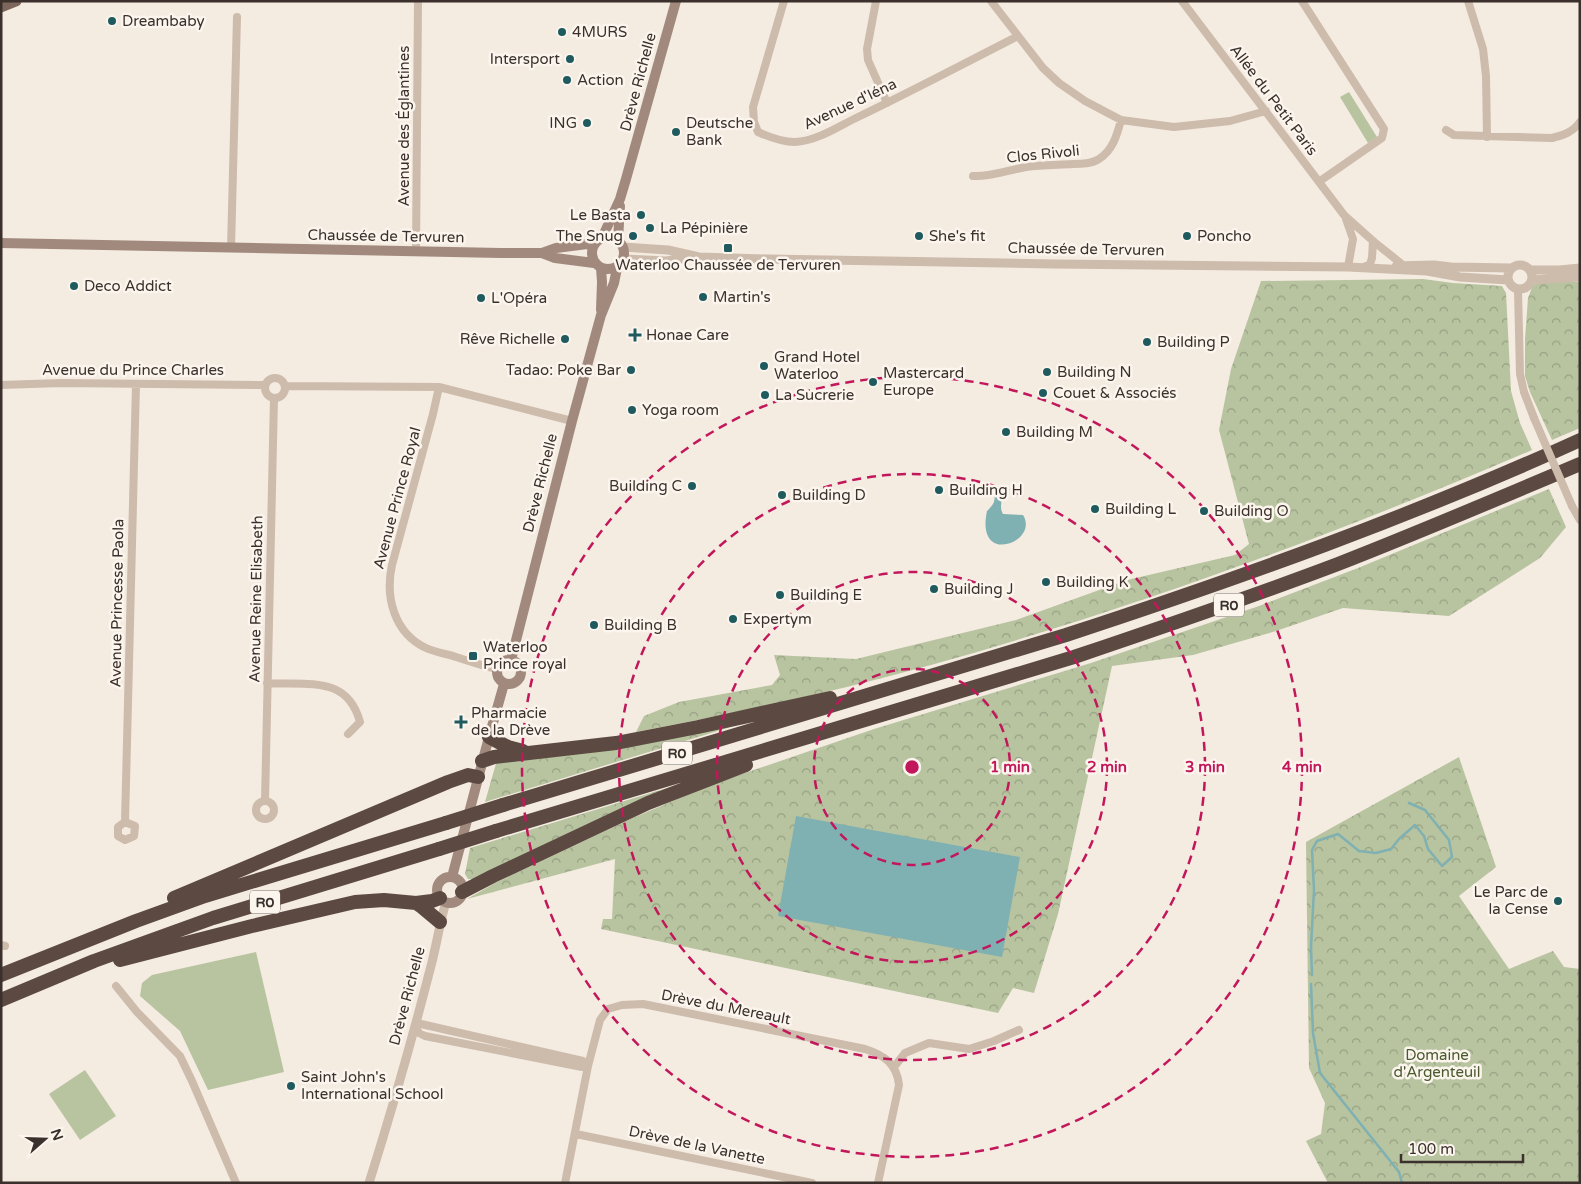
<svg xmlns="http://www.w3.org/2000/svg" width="1581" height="1184" viewBox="0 0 1581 1184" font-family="'Varela Round',sans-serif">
<defs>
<pattern id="forest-crowns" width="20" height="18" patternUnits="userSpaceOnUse" patternTransform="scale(1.25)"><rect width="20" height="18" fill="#b8c4a0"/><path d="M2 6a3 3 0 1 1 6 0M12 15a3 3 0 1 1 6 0" fill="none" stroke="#97a083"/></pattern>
</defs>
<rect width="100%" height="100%" fill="#f4ebe1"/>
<!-- green -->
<path fill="#b8c4a0" d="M1349 92 1377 137 1368 143 1340 97Z
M256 952 284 1072 208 1090 180 1031 140 996 142 983 152 975Z
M85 1070 116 1116 80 1140 49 1094Z"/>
<!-- forest -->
<path fill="url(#forest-crowns)" d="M1423 279 1453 283 1502 286 1506 293 1511 391 1520 423 1532 450C1336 534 1136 608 931 665 834 692 735 713 636 732L644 716 679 702 772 685 780 675 774 655 856 659 1016 620 1127 580 1235 555 1249 544 1219 430 1231 369 1261 281Z
M1546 281 1580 282V428L1552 440 1530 392 1525 376V339L1528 298 1533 285Z
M1549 489 1566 527 1540 558 1449 616 1343 608 1276 631 1193 655 1112 666 1058 914 1034 993 1013 988 998 1013 601 929 603 919H612L615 859 467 899 497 882 635 817 713 784 874 729 1091 663 1259 606 1358 568Z
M744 723 485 802 497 760Z
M1459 757 1496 867 1459 896 1509 969 1553 951 1564 967 1580 969V1183H1328L1306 1141 1321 1134 1325 1103 1309 1068 1306 842Z
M690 781 476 879H468L465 874 470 848Z"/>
<!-- water -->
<path fill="#7fb0b2" d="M996 486H999L1003 488C1004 498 998 505 1003 514L1023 515C1040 542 975 567 987 511 998 501 993 499 996 486Z
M796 816 1020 857 1002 957 778 916Z"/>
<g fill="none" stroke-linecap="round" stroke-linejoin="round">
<!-- stream -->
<path stroke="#7fb0b2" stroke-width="2.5" d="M1312 975 1311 947 1314 890 1312 850 1317 841 1338 834 1359 851 1376 853 1391 849 1399 839 1415 825 1424 836 1428 849 1442 866 1452 857 1449 840 1425 810 1409 803
M1311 984 1313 1033 1320 1073 1399 1172 1402 1183"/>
<!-- minor -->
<path stroke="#cdbbac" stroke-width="8" d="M784 1 753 107 754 122 758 132C769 137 783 142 795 142 817 141 839 126 858 117 912 91 965 63 1018 36
M876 1 867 49 868 60 887 103
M991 1 1043 68 1059 83 1085 101 1121 120 1174 127 1230 121 1266 111
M1182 1 1344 215 1373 241 1403 265
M1302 1 1384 129 1382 138 1320 181
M1468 1 1483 49 1486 76 1487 137
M1446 130 1454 135 1552 138C1564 135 1573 132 1580 122
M973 176C992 177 1008 170 1026 167 1042 165 1057 165 1073 164 1081 164 1092 164 1099 159 1113 150 1117 135 1121 120
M1346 219 1353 239 1348 267
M231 248 237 17
M416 251 418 1
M1364 267 1370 264 1372 258 1373 241
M1518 290 1520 374 1524 392 1534 418
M265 388a10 10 0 1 1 20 0a10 10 0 1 1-20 0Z
M1 385 61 383 265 385
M285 386 439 387 572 421
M439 387 433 414 392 565C385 597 394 633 426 648 435 652 446 654 456 657 469 661 483 666 497 669
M1572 506 1580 520
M267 683C306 686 347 674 360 722L348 734
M265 801 274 398
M256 810a9 9 0 1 1 18 0a9 9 0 1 1-18 0Z
M125 822 136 384
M125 822 135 826 134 836 125 840 118 836V827Z
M1 945 5 946
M116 986 137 1012 180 1056 192 1081 236 1183
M421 1024 583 1061 588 1066 582 1067 425 1036 419 1033 415 1026Z
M894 1067 905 1053 929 1043 969 1049 994 1041 1019 1030
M576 1134 812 1183
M565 1183 588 1066 600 1020 608 1009 622 1005 643 1004 865 1049C884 1055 897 1064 899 1085L878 1183"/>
<!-- tertiary -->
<path stroke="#cdbbac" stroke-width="9" d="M623 247 668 250 699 257 768 259 1054 264 1348 267 1427 271 1460 277 1508 280
M624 259 666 261 698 257
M1508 277a12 12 0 1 1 24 0a12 12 0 1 1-24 0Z
M1396 266 1434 265 1451 267 1511 268
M1530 270H1560L1580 268
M1533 280 1580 277
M369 1183C392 1110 413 1036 432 962 437 942 440 922 446 902"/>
<!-- secondary -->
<path stroke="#a18a7d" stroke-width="10" d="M592 253a16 16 0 1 1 32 0a16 16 0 1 1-32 0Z
M602 238 620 199 626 179 676 1
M618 240 620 206
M1 243 501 253H542L556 248 595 243
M542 253 555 258 594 263
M601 268 602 282 601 310
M497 672a12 12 0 1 1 24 0a12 12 0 1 1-24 0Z
M511 660 572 421 601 315 614 283 617 268
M452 877 489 737 504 684
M437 890a13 13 0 1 1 26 0a13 13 0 1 1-26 0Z"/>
<!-- primary -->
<path stroke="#7d675c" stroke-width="11" d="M1 7 16 1"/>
<!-- motorway -->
<path stroke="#5c4a42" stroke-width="14" d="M489 737 508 747 523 751
M482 761 494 757 616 743 698 727 830 698
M503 805 1066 635C1240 578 1413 516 1580 440
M496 831 1074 657C1163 627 1251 597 1338 564 1420 532 1500 498 1580 464
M462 892 493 876 648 803 746 765
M174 898 448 782 468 775 478 777
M416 903 422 907 440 922
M120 960 252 926 355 902 384 900 416 903 432 901 440 898
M1 975 136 921 205 896 446 823
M1 1000 94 961 213 918 439 849"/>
<!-- minor-bridge -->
<path stroke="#cdbbac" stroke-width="8" d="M1534 418 1572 506"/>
<!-- motorway-bridge -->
<path stroke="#5c4a42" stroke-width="14" d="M446 823 503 805
M439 849 496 831"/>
</g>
<!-- distance rings -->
<g fill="none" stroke="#c2185b" stroke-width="2.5" stroke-dasharray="9 6">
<circle cx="912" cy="767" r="98"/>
<circle cx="912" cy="767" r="195"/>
<circle cx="912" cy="767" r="293"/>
<circle cx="912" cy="767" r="390"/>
</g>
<!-- markers -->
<g fill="#1f5a5e" stroke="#fbf5ee" stroke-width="2">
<circle cx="112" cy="21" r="5"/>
<circle cx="562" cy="32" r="5"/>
<circle cx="570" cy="59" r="5"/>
<circle cx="567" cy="80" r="5"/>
<circle cx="587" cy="123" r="5"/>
<circle cx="676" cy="132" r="5"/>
<circle cx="641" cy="215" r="5"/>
<circle cx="650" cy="228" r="5"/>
<circle cx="633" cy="236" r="5"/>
<circle cx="919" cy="236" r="5"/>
<circle cx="1187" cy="236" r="5"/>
<rect x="723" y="243" width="10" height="10" rx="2.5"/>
<circle cx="74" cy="286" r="5"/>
<circle cx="703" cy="297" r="5"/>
<circle cx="481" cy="298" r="5"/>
<path d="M632.5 327.5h5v5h5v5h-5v5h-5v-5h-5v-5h5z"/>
<circle cx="565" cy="339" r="5"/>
<circle cx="1147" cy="342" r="5"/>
<circle cx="764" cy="366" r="5"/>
<circle cx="631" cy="370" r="5"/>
<circle cx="1047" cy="372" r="5"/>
<circle cx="873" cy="382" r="5"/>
<circle cx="1043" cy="393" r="5"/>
<circle cx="765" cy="395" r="5"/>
<circle cx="632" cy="410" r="5"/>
<circle cx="1006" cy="432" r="5"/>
<circle cx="692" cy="486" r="5"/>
<circle cx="939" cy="490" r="5"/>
<circle cx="782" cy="495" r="5"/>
<circle cx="1095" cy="509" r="5"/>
<circle cx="1204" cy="511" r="5"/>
<circle cx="1046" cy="582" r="5"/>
<circle cx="934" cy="589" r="5"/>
<circle cx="780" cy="595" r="5"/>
<circle cx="733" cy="619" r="5"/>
<circle cx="594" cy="625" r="5"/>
<rect x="468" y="651" width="10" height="10" rx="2.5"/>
<path d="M458.5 714.5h5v5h5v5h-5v5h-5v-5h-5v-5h5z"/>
<circle cx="1558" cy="901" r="5"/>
<circle cx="291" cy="1086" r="5"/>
</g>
<g text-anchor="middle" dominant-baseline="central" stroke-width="5" stroke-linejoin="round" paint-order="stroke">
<!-- shield labels -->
<g fill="#fbf5ee" stroke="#756b66" stroke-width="1">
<rect x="1214" y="593.5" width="30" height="23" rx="4"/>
<rect x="662" y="741.5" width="30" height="23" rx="4"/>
<rect x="250" y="890.5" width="30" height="23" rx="4"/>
</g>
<g font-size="14" font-weight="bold" fill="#3b302b">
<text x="1229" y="605">R0</text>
<text x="677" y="753">R0</text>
<text x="265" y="902">R0</text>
</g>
<!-- poi labels -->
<g font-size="15" fill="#3b302b" stroke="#fbf5ee" text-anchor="start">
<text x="122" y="21">Dreambaby</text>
<text x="572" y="32">4MURS</text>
<text x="560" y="59" text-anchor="end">Intersport</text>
<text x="577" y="80">Action</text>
<text x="577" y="123" text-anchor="end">ING</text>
<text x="686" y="123">Deutsche<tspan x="686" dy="17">Bank</tspan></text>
<text x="631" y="215" text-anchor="end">Le Basta</text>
<text x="660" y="228">La Pépinière</text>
<text x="623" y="236" text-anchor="end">The Snug</text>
<text x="929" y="236">She's fit</text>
<text x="1197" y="236">Poncho</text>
<text x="728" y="265" text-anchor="middle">Waterloo Chaussée de Tervuren</text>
<text x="84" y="286">Deco Addict</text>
<text x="713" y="297">Martin's</text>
<text x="491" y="298">L'Opéra</text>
<text x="646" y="335">Honae Care</text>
<text x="555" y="339" text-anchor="end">Rêve Richelle</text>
<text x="1157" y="342">Building P</text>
<text x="774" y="357">Grand Hotel<tspan x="774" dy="17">Waterloo</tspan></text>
<text x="621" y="370" text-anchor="end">Tadao: Poke Bar</text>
<text x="1057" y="372">Building N</text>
<text x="883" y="373">Mastercard<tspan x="883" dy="17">Europe</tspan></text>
<text x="1053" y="393">Couet &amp; Associés</text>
<text x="775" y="395">La Sucrerie</text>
<text x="642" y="410">Yoga room</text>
<text x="1016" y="432">Building M</text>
<text x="682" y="486" text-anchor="end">Building C</text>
<text x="949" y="490">Building H</text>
<text x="792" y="495">Building D</text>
<text x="1105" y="509">Building L</text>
<text x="1214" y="511">Building O</text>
<text x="1056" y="582">Building K</text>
<text x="944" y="589">Building J</text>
<text x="790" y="595">Building E</text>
<text x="743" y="619">Expertym</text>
<text x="604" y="625">Building B</text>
<text x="483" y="647">Waterloo<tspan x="483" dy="17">Prince royal</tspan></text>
<text x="471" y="713">Pharmacie<tspan x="471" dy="17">de la Drève</tspan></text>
<text x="1548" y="892" text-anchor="end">Le Parc de<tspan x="1548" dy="17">la Cense</tspan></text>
<text x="301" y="1077">Saint John's<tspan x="301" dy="17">International School</tspan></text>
</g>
<!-- street labels -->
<g font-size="15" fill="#3b302b" stroke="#fbf5ee">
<text transform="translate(638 82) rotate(-75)">Drève Richelle</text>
<text transform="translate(1274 100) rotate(53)">Allée du Petit Paris</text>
<text transform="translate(850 104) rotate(-25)">Avenue d'Iéna</text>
<text transform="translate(404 126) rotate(-90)">Avenue des Églantines</text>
<text transform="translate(1043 154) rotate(-6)">Clos Rivoli</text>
<text transform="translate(386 236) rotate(1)">Chaussée de Tervuren</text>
<text transform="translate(1086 249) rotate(1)">Chaussée de Tervuren</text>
<text x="133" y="370">Avenue du Prince Charles</text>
<text transform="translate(540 483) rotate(-76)">Drève Richelle</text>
<text transform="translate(397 498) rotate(-75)">Avenue Prince Royal</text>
<text transform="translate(256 599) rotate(-89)">Avenue Reine Elisabeth</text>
<text transform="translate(117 603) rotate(-89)">Avenue Princesse Paola</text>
<text transform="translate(407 996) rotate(-75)">Drève Richelle</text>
<text transform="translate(726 1007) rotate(11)">Drève du Mereault</text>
<text transform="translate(697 1145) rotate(12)">Drève de la Vanette</text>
</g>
<!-- park labels -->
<g font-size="15" fill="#4a5a2e" stroke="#fbf5ee">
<text x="1437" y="1055">Domaine<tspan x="1437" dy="17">d'Argenteuil</tspan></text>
</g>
</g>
<circle cx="912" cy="767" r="8" fill="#c2185b" stroke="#fbf5ee" stroke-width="2.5"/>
<g font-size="15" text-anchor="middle" font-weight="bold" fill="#c2185b" stroke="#fbf5ee" stroke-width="5" stroke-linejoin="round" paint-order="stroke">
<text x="1010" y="772">1 min</text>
<text x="1107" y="772">2 min</text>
<text x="1205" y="772">3 min</text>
<text x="1302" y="772">4 min</text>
</g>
<!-- border -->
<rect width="1581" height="1184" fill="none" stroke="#3b302b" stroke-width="5"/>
<!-- north arrow -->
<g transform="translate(45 1139) rotate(70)" stroke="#fbf5ee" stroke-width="4" paint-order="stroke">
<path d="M0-4L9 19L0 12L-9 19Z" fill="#3b302b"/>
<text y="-8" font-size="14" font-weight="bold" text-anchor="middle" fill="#3b302b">N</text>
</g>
<!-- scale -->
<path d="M1401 1154v8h122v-8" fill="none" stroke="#3b302b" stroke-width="2.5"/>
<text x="1408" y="1154" font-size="15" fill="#3b302b" stroke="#fbf5ee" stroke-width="4" paint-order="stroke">100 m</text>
</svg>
